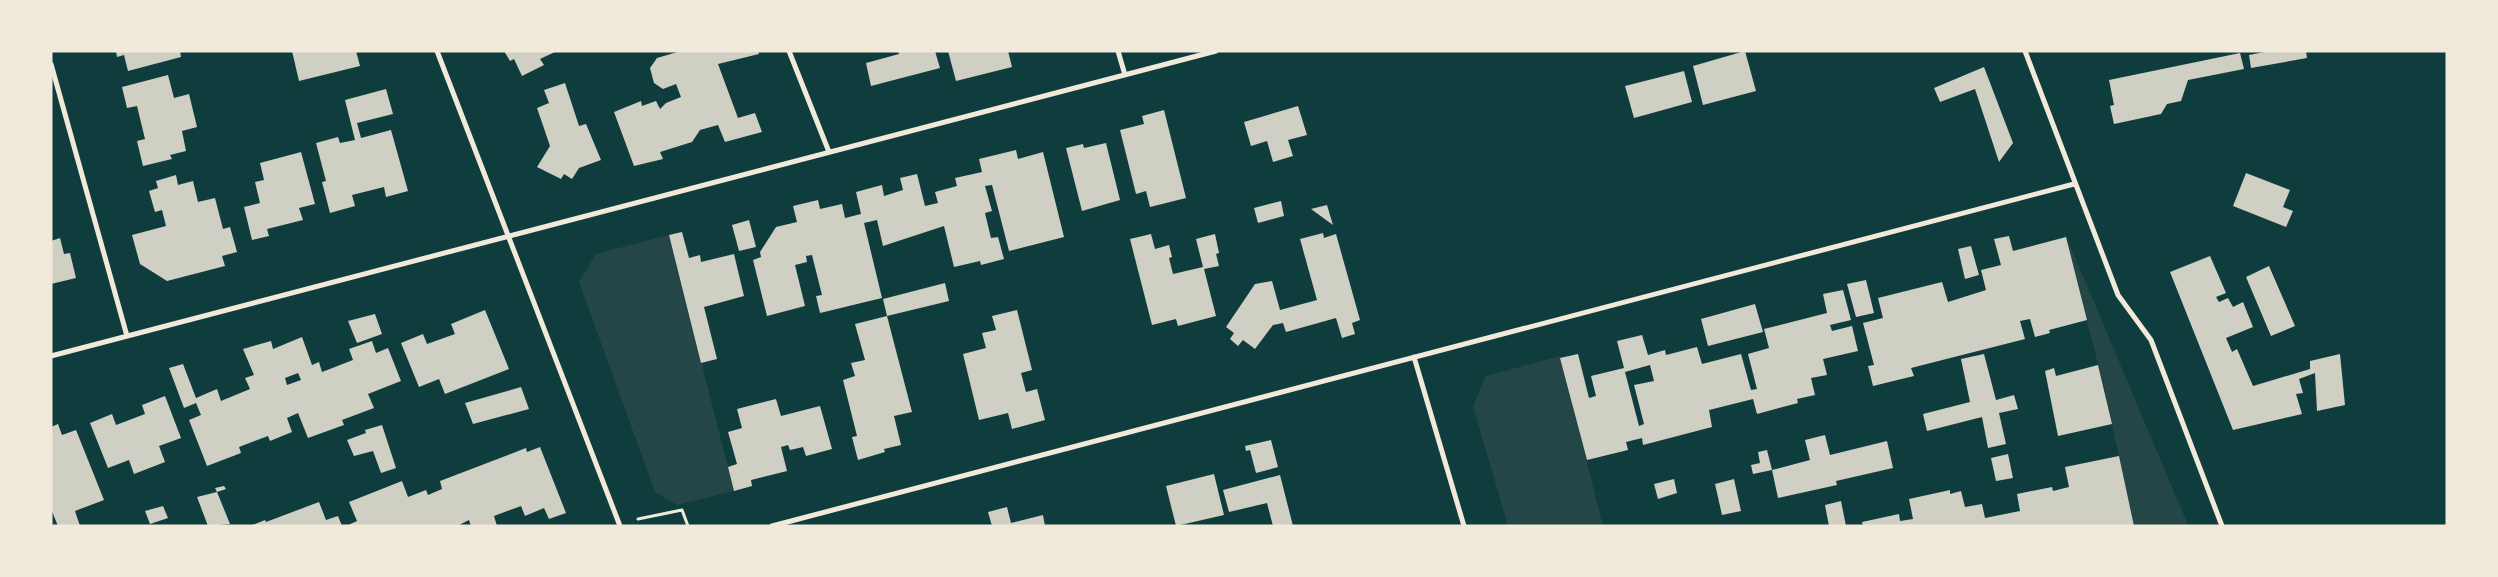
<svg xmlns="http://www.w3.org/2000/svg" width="2498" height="577" viewBox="0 0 2498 577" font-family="Lato,sans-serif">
<rect width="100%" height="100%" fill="#0f3d3e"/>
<!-- green -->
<path fill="#244646" d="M2064 231 2188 525V526H2134L2104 387Z
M669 235 734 491 677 505 655 492 579 282 596 254Z
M1560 356 1603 526H1508L1473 406 1486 376Z"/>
<!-- building -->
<path fill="#cfcfc3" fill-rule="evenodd" d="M116 51H180L181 57 128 71 124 55 117 57Z
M292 51H356L360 66 299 81Z
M504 51H557L540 59 544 65 522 76 514 59 510 61Z
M681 51H758L759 54 718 64 738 118 755 113 762 132 725 142 718 125 700 130 692 142 660 152 663 159 634 166 614 112 641 101 642 106 656 101 660 109 666 103 681 97 676 84 663 89 654 83 650 68 657 58Z
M898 51H935L940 68 871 86 866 63 899 54Z
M948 51H1008L1012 67 956 81Z
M1745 51 1756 91 1703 105 1693 66Z
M2270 51H2306L2307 58 2251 68 2249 55Z
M2240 53 2244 69 2188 80 2181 101 2167 104 2161 114 2114 124 2110 106 2114 105 2109 80Z
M1984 67 2013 143 1999 162 1975 89 1940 102 1934 88Z
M1684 71 1692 102 1634 118 1625 86Z
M168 75 174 98 189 94 197 127 182 131 186 151 170 155 172 159 143 166 137 141 145 139 137 106 127 108 122 87Z
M565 83 579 126 586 124 601 160 579 168 572 179 564 174 561 179 537 167 550 146 537 108 549 103 544 90Z
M386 89 393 114 357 123 361 138 391 130 408 191 386 197 384 187 352 195 355 206 330 213 322 182 326 181 316 143 338 137 340 143 355 140 345 100Z
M1298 106 1307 135 1288 140 1293 156 1273 162 1267 141 1251 146 1244 122Z
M1164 110 1186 198 1150 207 1146 191 1136 194 1120 130 1144 124 1142 116Z
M1106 143 1120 200 1082 211 1066 148 1083 144 1084 148Z
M1016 150 1018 159 1043 152 1064 237 1009 251 992 185 985 186 992 211 985 213 991 238 998 237 1004 259 981 265 980 261 954 267 944 226 883 246 877 220 864 223 882 298 820 313 816 296 822 295 812 255 806 256 807 262 795 265 805 306 767 316 753 260 761 257 760 252 776 227 797 222 793 206 818 200 820 209 842 204 845 218 861 214 856 192 882 185 884 196 903 190 900 178 917 174 925 206 938 203 935 192 957 186 955 178 982 172 979 159Z
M301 152 315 204 299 208 303 220 267 229 269 236 252 240 244 207 260 203 255 182 264 180 260 163Z
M2246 173 2290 190 2283 207 2293 211 2286 227 2233 206Z
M176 175 178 185 193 181 198 202 215 198 223 229 230 227 237 252 222 256 225 266 167 281 140 264 132 235 166 226 162 210 155 212 149 191 158 188 156 181Z
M1281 201 1284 216 1258 223 1254 208Z
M1327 205 1333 225 1311 209Z
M749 220 756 247 739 251 732 225Z
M682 232 689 258 700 255 701 262 734 254 744 296 704 307 717 359 701 363 669 235Z
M1323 233 1324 238 1336 234 1360 320 1352 323 1355 334 1342 338 1336 318 1286 332 1283 323 1273 325 1255 349 1243 340 1238 346 1230 339 1234 333 1226 327 1255 284 1272 281 1280 310 1317 300 1300 239Z
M1151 234 1155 249 1169 245 1172 257 1169 258 1173 274 1203 267 1196 239 1215 234 1219 253 1216 254 1219 266 1204 269 1216 316 1178 326 1176 319 1152 325 1130 239Z
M2009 236 2013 251 2066 237 2087 320 2049 330 2050 333 2035 337 2030 319 2020 321 2025 339 1911 368 1914 376 1873 386 1868 366 1874 365 1863 323 1883 318 1878 298 1942 282 1948 302 1986 290 1981 270 2001 265 1994 239Z
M60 238 64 254 70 253 76 278 51 284V241Z
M1971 246 1979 275 1965 279 1958 249Z
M2210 256 2226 293 2216 297 2219 302 2228 298 2233 307 2243 302 2253 327 2226 338 2232 352 2237 349 2253 386 2310 369V361L2340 354 2345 405 2317 411 2315 373 2299 379 2303 393 2296 394 2302 414 2233 430 2170 272Z
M2269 266 2295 326 2271 336 2246 277Z
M1866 280 1874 313 1856 317 1847 284Z
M945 283 949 301 887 316 883 299Z
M1843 290 1851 320 1830 325 1832 331 1852 326 1858 351 1823 359 1827 375 1811 378 1815 395 1797 399 1798 403 1757 414 1753 399 1709 410 1712 427 1643 445 1642 438 1626 442 1628 450 1587 460 1560 358 1578 354 1589 398 1596 396 1591 376 1624 368 1617 341 1642 335 1648 355 1665 350 1666 355 1697 347 1702 364 1741 354 1751 390 1757 389 1748 354 1769 348 1764 329 1827 313 1823 294ZM1650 365 1654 381 1634 385 1644 424 1639 426 1625 372Z
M1755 304 1763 332 1708 346 1701 319Z
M485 310 509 369 445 394 439 379 419 387 401 343 423 334 427 344 455 334 451 324Z
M1017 310 1032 370 1021 373 1026 392 1037 389 1045 420 1012 429 1008 413 979 420 963 354 986 348 982 333 996 330 992 316Z
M375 314 382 334 357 343 348 321Z
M887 316 912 412 894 416 901 445 884 449 885 452 858 460 852 437 857 436 843 380 855 376 851 363 865 360 855 324Z
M302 337 312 365 319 362 322 372 353 360 349 349 372 341 376 353 388 348 401 381 368 394 374 408 342 420 344 425 308 438 298 413 287 418 292 432 270 441 268 436 239 447 241 453 207 466 189 420 201 415 196 403 184 408 169 368 183 364 196 398 217 389 221 401 250 389 245 378 254 375 243 349 271 341 273 349ZM298 373 301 380 287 385 285 378Z
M1984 354 1996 400 2014 395 2018 409 1999 413 2006 444 1988 448 1982 417 1927 431 1923 414 1970 402 1961 359Z
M2098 365 2112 424 2058 436 2045 371 2054 368 2056 376Z
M521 387 529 409 473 424 465 403Z
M165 396 181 438 159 446 165 462 134 474 129 460 108 468 90 423 112 414 116 425 145 414 142 405Z
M776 399 781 416 820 406 832 449 806 456 803 447 790 450 788 445 781 447 787 471 751 480 752 486 734 491 728 467 737 464 728 432 742 428 737 409Z
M58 424 62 435 76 430 104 500 75 511 80 526H58L51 509V427Z
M382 425 396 468 381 473 373 451 354 456 347 440 366 433 365 430Z
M1825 435 1830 455 1887 441 1893 468 1836 481 1837 485 1778 498 1772 470 1810 460 1805 440Z
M1271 440 1278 467 1256 473 1250 450 1246 451 1245 446Z
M540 447 566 513 549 519 544 508 525 516 521 506 494 516 497 526H471L469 520 457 526H346L357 521 349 502 402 481 408 497 426 490 428 495 442 489 440 481 526 448 527 452Z
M1767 450 1772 470 1753 474 1751 465 1760 463 1758 452Z
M2008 454 2013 478 1996 481 1991 458Z
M2119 456 2134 526H1863L1862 522 1899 514 1900 521 1913 519 1909 499 1950 490V494L1961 491 1965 507 1982 504 1985 518 2020 511 2017 494 2052 487 2053 491 2069 487 2065 467Z
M1214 474 1224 515 1176 526 1166 486Z
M1280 475 1293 526H1273L1267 503 1229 512 1223 490Z
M1674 479 1677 493 1658 499 1654 484Z
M1734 479 1741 511 1722 515 1715 484Z
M224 486 226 489 217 492 215 488Z
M217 492 230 524 208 526 197 497Z
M1841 501 1846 526H1829L1825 505Z
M319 502 326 520 338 516 342 526H250L265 520 266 522Z
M163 506 168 518 150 524 145 511Z
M1007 507 1011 523 1043 515 1045 526H992L988 512Z"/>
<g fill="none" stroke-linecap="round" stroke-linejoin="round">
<!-- path -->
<path stroke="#f1e9da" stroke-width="3" d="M638 519 682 510 688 526"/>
<!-- minor -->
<path stroke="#f1e9da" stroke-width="5" d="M437 51 620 526
M789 51 829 152
M1118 51 1125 75
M2025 51 2118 295 2151 340 2222 526
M51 64 127 336
M51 356 1216 51
M1414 357 1464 526
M772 526 2074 184"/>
</g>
<!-- border -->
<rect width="2498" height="577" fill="none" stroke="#f1e9da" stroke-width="105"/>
</svg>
